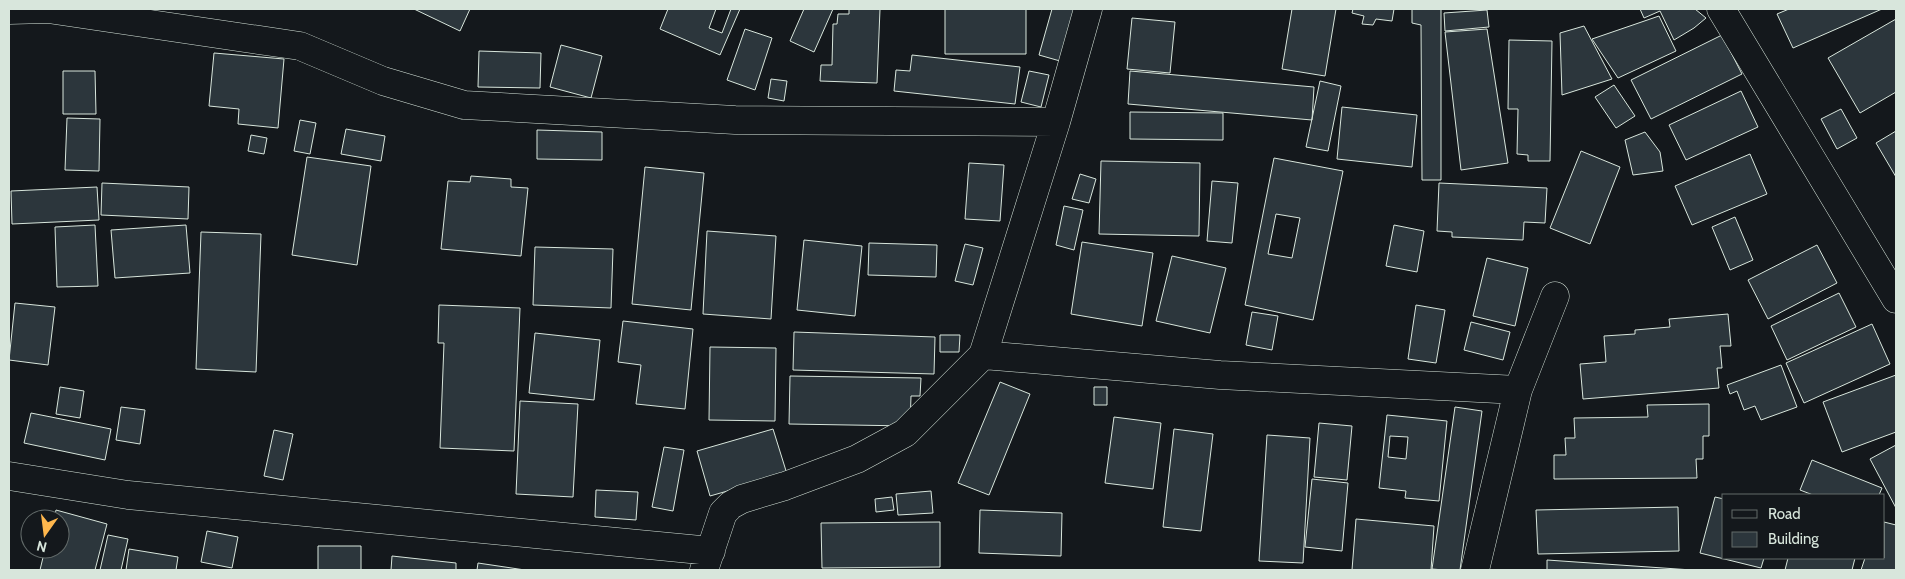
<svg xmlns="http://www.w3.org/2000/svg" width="1905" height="579" viewBox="0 0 1905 579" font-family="Cabin,sans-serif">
<rect width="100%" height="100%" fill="#14181c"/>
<!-- building -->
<path fill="#2c363c" stroke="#d8e6dc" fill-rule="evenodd" d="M414 9H470L460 31Z
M668 9H716L709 28 722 33 731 9H740L720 55 660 29Z
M804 9H833L814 52 790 41Z
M849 9H880L877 83 820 81 821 65H832L833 24H837L838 14H849Z
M945 9H1026V54H945Z
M1052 9H1075L1060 61 1039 55Z
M1292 9H1336L1325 76 1282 69Z
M1353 9H1394L1392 21 1376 19 1373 25 1362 24 1364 16 1352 13Z
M1412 9H1441V180H1422L1421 25 1412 23Z
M1640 9H1695L1706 18 1694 28 1674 40 1660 11 1644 18Z
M1789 9H1882L1793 48 1777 14Z
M1487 10 1489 27 1445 31 1444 13Z
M1659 16 1676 51 1618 78 1592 39Z
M1132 18 1175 22 1170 73 1127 69Z
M1896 19V92L1860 113 1828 58Z
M1584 26 1612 79 1562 95 1560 33Z
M745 29 772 38 755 90 727 80Z
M1487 29 1508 163 1461 170 1445 32Z
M1722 35 1742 74 1651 119 1631 80Z
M1509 40 1552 41 1550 161H1528V155L1517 154 1518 109H1508Z
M561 45 602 56 591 98 550 87Z
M479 51 541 53 540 88 478 87Z
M214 53 284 59 278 128 238 124 239 109 209 106Z
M912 55 1020 67 1015 104 894 91 896 70 910 71Z
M63 71H95L96 114H63Z
M1029 71 1049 75 1041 107 1021 102Z
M1130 71 1314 87 1312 120 1128 104Z
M771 79 787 81 784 101 768 98Z
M1320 81 1341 86 1328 151 1306 147Z
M1614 85 1635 116 1616 128 1595 97Z
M1741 91 1758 127 1686 160 1669 125Z
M1342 107 1417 115 1412 167 1337 159Z
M1841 109 1857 138 1837 149 1821 119Z
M1130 112 1223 113V140L1130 139Z
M67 118 100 119 99 171 65 170Z
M300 120 316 123 310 154 294 151Z
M346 129 385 136 381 161 341 154Z
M537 130 602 132V160L537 159Z
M1896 131V177L1876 143Z
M1645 132 1660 152 1663 171 1633 175 1625 140Z
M251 135 267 138 264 154 248 151Z
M1581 151 1620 167 1590 244 1550 228Z
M1750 154 1767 194 1692 225 1675 186Z
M307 157 371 166 357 265 292 255Z
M1274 158 1343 171 1313 320 1245 305ZM1276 214 1300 218 1292 258 1268 254Z
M1101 161 1200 163 1199 236 1099 234Z
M969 163 1004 165 1000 221 965 219Z
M645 167 704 173 691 310 632 304Z
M1080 174 1096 179 1089 203 1072 199Z
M471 176 511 179V187L528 188 521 256 441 249 448 181 470 182Z
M1212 181 1238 183 1232 243 1207 241Z
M102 183 189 187 188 219 101 215Z
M1439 183 1547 188 1545 223 1524 222 1523 240 1452 237V232L1437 231Z
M97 187 99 220 12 224 11 191Z
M1064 206 1083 210 1074 250 1056 245Z
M1735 217 1753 260 1730 270 1712 227Z
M95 225 98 286 57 287 55 227Z
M186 225 190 273 115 278 111 230Z
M1394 225 1424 231 1417 272 1386 266Z
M707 231 776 236 771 319 703 314Z
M201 232 261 234 256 372 196 369Z
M804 240 862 246 855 316 797 310Z
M1082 242 1153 253 1142 326 1071 314Z
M869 243 937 245 936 277 868 275Z
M965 244 983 248 973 285 955 281Z
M1817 245 1837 283 1768 319 1748 280Z
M535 247 613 249 611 308 533 305Z
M1172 256 1226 268 1210 333 1156 321Z
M1487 258 1528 268 1515 326 1473 316Z
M1839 293 1856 327 1787 360 1771 326Z
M15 303 55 307 48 365 9 360Z
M439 305 520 308 514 451 440 448 444 343H438Z
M1416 305 1445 310 1436 363 1408 359Z
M1252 312 1278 316 1272 350 1246 345Z
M1728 314 1731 346H1720L1722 368H1717L1719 388 1583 399 1580 364 1606 362 1604 336 1635 334V330L1670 327 1669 319Z
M623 321 693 329 685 409 636 404 641 365 618 362Z
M1471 322 1510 332 1503 360 1464 350Z
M1872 324 1890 364 1804 403 1786 363Z
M794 332 935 337 934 374 793 370Z
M535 333 600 340 594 400 529 393Z
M940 335H960L959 352H940Z
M710 347 776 348 775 421 709 420Z
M1781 365 1797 407 1761 420 1755 406 1744 410 1737 391 1730 394 1727 385Z
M1896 375V432L1842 452 1823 402Z
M790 376 921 378 920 396H911L910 426 789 424Z
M1000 382 1030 394 989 495 958 483Z
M60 387 84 391 80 418 56 414Z
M1094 387H1107V405H1094Z
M520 401 578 404 573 497 516 494Z
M1709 404V436H1703V459H1696L1697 478 1554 479V455H1566L1565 438H1575L1574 418 1648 417 1647 405Z
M121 407 145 410 140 444 116 440Z
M1455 407 1482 411 1460 570H1444L1432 569Z
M31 413 111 429 105 460 24 443Z
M1387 415 1447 421 1439 501 1405 498 1406 491 1379 488ZM1390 436 1408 437 1406 459 1388 457Z
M1114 417 1161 423 1153 489 1105 483Z
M1319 423 1352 426 1347 480 1314 477Z
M773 429 787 474 710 496 697 451Z
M1174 429 1213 434 1201 531 1163 527Z
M274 430 293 434 283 480 264 476Z
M1267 435 1310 438 1303 563 1259 561Z
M1896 445V508L1870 459Z
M664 447 684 450 673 511 652 507Z
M1812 460 1882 488 1879 495H1813L1800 490Z
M1312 479 1348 483 1342 551 1305 547Z
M596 490 638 492 636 520 595 517Z
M931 491 933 513 898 515 896 494Z
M892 497 894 510 876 512 875 499Z
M1715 497 1724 499V558H1764L1761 568 1700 553Z
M1678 507 1679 551 1538 554 1536 510Z
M56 510 107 524 95 570H40L45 549H60V519H54Z
M980 510 1062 513 1061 556 979 553Z
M1356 519 1434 526 1431 570H1352Z
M940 522V567L822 568 821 523Z
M1884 522 1896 525V570H1861L1865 558H1884Z
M207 531 238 537 232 568 201 562Z
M108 535 128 539 121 570H100Z
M318 546H361V570H318Z
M129 549 178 557 176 570H126Z
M392 556 456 563V570H391Z
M1788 558H1855L1852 570H1785Z
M1547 560 1692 570H1547Z
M478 563 525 570H477Z"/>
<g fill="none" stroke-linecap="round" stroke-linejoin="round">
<defs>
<path id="street" d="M1721 9 1896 299
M9 10 48 9 300 46 383 81 464 105 735 120 1056 122
M983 355 1220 375 1518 390
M9 476 128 495 711 551
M704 570 723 513 731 505 742 499 785 486 857 459 905 433 983 355 1056 122 1088 9
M1475 570 1518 390 1555 296"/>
</defs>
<!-- street casing -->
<use href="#street" stroke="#d8e6dc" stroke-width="29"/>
<!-- street -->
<use href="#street" stroke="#14181c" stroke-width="28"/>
</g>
<!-- border -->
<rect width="1905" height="579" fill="none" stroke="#d8e6dc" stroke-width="20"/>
<!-- legend -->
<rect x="1722" y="494" width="162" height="65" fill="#14181c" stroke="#626a69"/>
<rect x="1732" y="510" width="25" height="8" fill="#14181c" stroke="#626a69"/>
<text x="1768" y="519" font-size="15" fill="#d8e6dc">Road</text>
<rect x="1732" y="532" width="25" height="15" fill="#2c363c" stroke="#626a69"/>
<text x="1768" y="544" font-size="15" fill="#d8e6dc">Building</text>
<!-- north arrow -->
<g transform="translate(45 534) rotate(194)"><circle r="24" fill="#14181c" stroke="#626a69"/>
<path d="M0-4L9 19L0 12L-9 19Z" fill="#ffb74d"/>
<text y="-8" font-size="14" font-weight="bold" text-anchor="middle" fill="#d8e6dc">N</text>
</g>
</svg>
